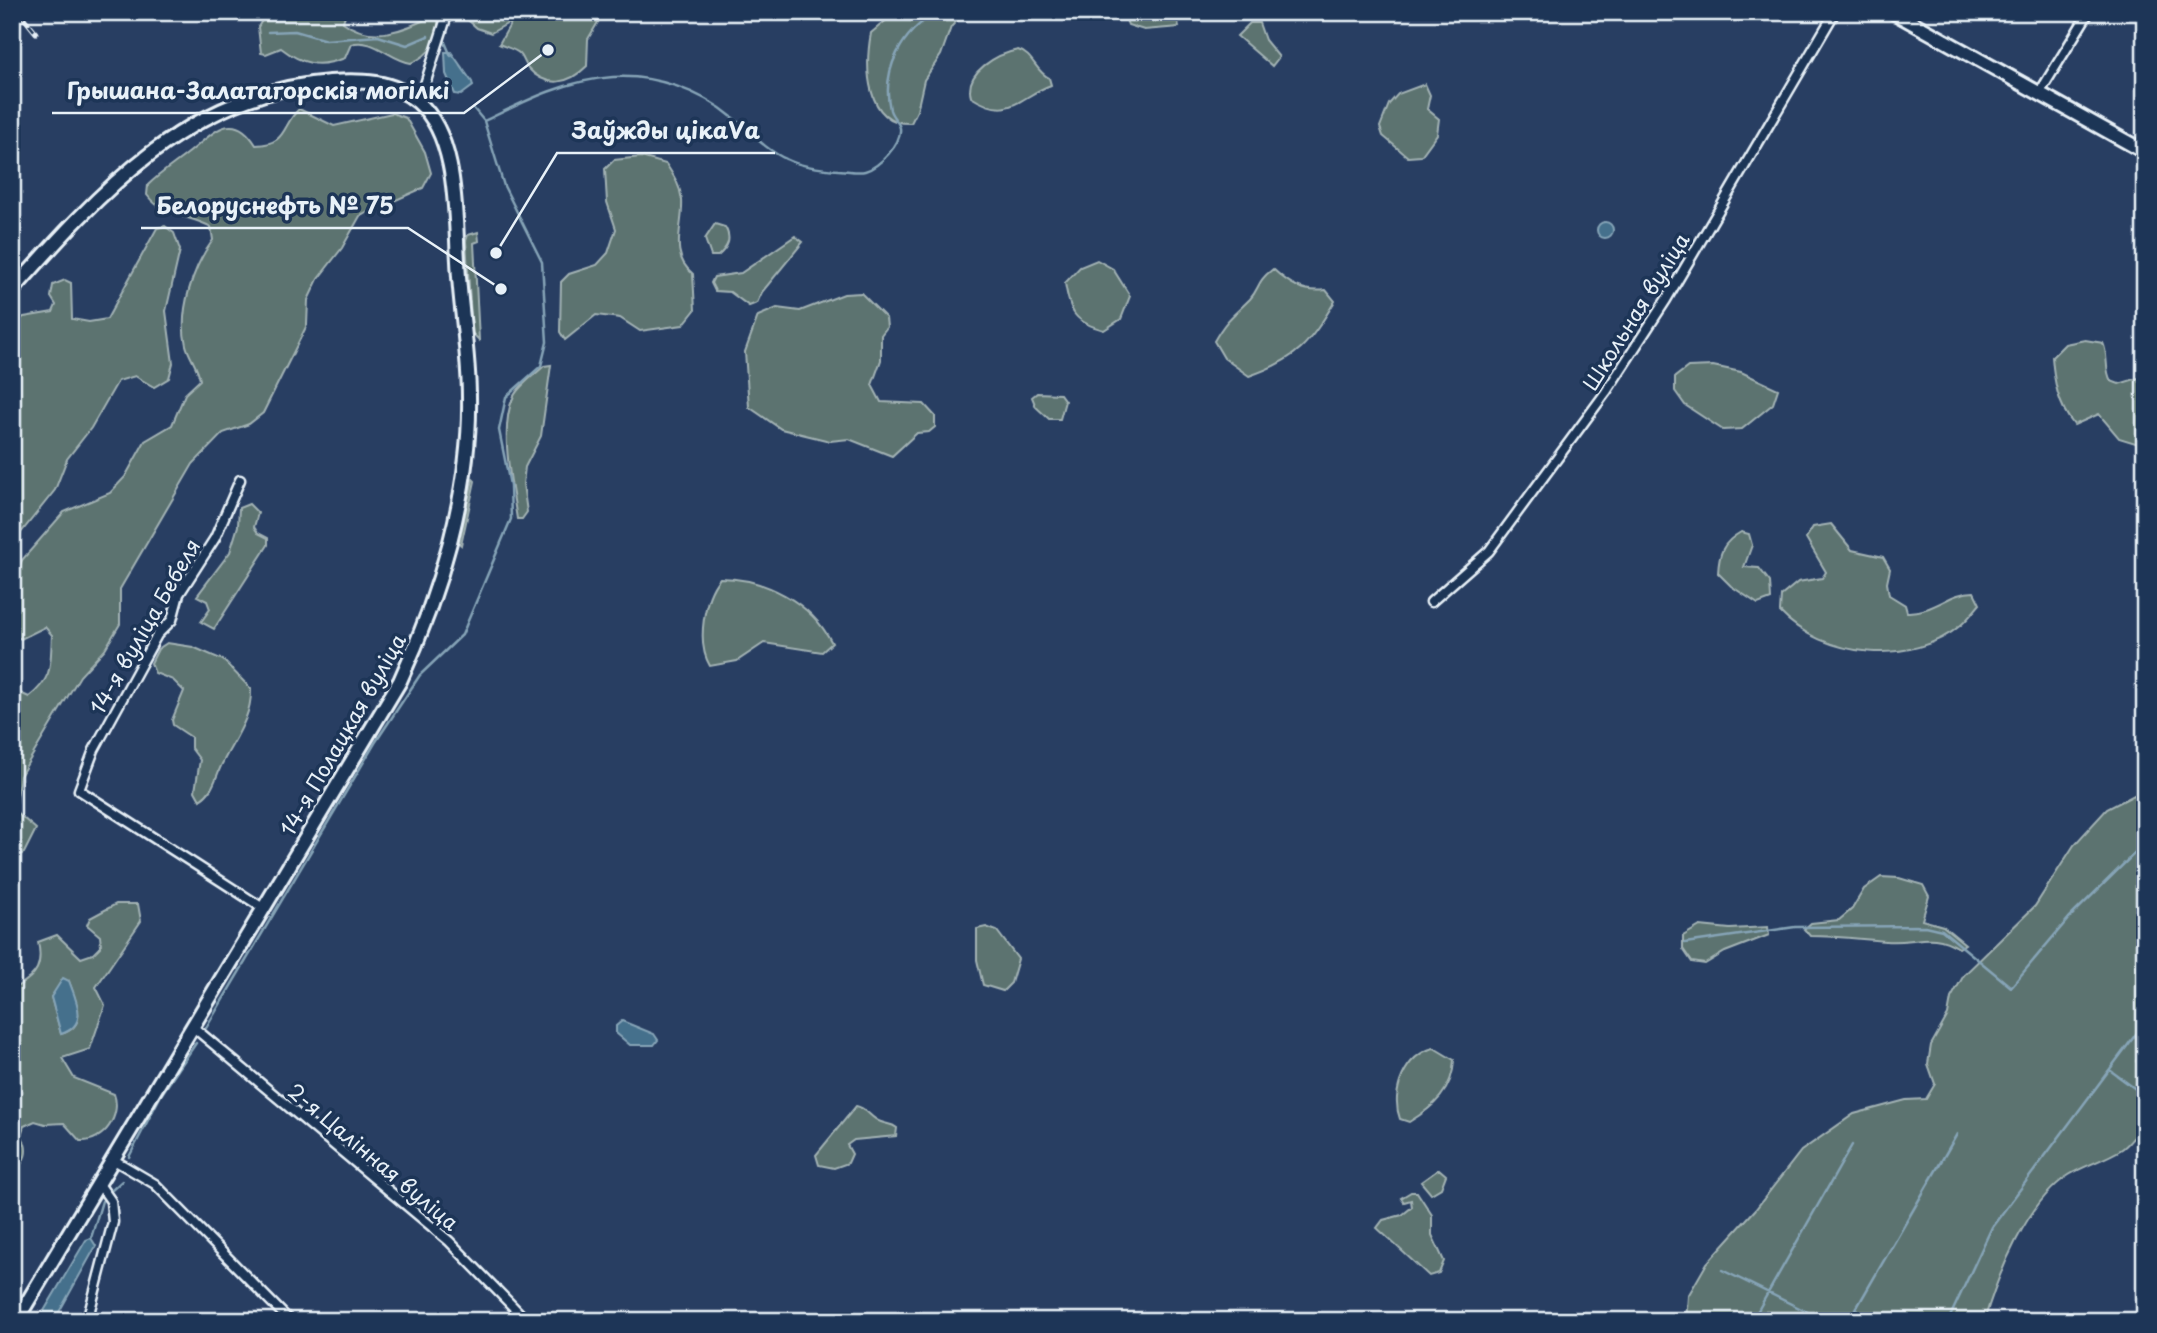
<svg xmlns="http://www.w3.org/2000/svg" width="2157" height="1333" viewBox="0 0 2157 1333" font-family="'Playpen Sans',sans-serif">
<rect width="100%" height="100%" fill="#283e62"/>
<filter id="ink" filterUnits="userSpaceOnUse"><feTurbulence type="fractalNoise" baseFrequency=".0143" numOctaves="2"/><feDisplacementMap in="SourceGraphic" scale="14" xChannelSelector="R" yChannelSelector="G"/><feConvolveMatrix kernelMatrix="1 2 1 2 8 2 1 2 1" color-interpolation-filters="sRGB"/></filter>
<g filter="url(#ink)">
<!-- green -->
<path fill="#5c736f" stroke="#a2b2b4" stroke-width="2" fill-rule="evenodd" d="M267 12H346L343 22C371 44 406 30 434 15L438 18C439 40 432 54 411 63 390 60 373 37 351 44L345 58C319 68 303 65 281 48L266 54 261 53 258 27Z
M459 12H604L588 39 587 66C569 84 547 89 528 68 525 64 523 57 520 54 515 49 505 47 499 44L512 21 491 33 477 28Z
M896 12H965L951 27 941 55 924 80 917 111 911 123C865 125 865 66 871 33Z
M1128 12H1163L1178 21 1179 27 1144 30 1128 25 1125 17Z
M1250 23H1259L1265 40 1279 57 1272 66 1237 36Z
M1018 50C1033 54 1035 71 1049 78L1051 85C1018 97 1010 122 971 97 964 72 997 54 1018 50Z
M1425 84 1430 95 1427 109 1439 119 1437 134 1421 156 1408 157 1383 136 1380 127 1389 104 1398 94Z
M299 109 334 126 392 113 406 118 425 152 431 173 423 188 360 216 342 248 318 279 308 300 307 325 263 413 249 424 223 433 193 464 120 589V624L105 649 80 676 20 776 15 811 36 829 24 853 12 858V696L18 692 29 697C54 677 50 664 52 635L45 627 21 639 12 635V584L22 560 64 512 110 493 125 477 145 441 172 425 185 394 200 380C198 367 189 357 186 345 178 312 193 266 213 240L211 227C188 214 164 218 147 195L148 185C160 173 173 165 187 154 211 136 232 106 256 145 288 144 281 126 299 109Z
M641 157 666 164C674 176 680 185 682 200 684 226 668 254 693 274L695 310 683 325 640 331 620 318 596 315 565 340 560 332 561 282 569 274 597 265 608 253 616 229 607 202 605 169 614 160Z
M715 224 725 227C732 239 728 247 718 256H711L705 239Z
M165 226 174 233 180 250 166 311 173 363 169 378 154 387 135 376 118 381 91 428 67 459 55 490 12 544V436L19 430C7 406 9 348 16 322L24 317 53 312 56 305 51 297 53 285 65 280 71 283 72 319 89 322 107 319 157 228Z
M478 232 479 241 474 243 479 340 472 333 466 241 468 235Z
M795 236 803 242 762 292 757 303 749 306 730 292 715 291 711 283 714 277 741 273Z
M1097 260 1113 269 1130 296 1121 319 1104 330C1074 322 1070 313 1065 283L1080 267Z
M1273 269C1289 284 1303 293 1326 290L1335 301C1309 344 1298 359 1249 376L1224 358 1214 341C1227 318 1233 316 1250 299 1260 288 1256 282 1273 269Z
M861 293 886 318 887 327 881 335V360L872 385 881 402 924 404 935 416V427L929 432 917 433 892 456 849 439 830 441 781 429 749 407 745 352 758 316 777 308 800 311 844 294Z
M2085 340 2103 343C2109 356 2104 369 2111 381L2119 384 2145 376V446L2119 438 2099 414 2074 425C2058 405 2054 382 2052 357L2065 344Z
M551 365 541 436 525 467 523 484 527 512 522 519H517C512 486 499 429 513 398 518 386 535 375 544 366Z
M1713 366 1741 372 1778 389 1773 404 1742 429 1723 430 1685 405 1675 391V377L1688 367Z
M1037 393 1060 394 1065 401 1060 419H1049L1036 407 1032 397Z
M473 479 475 481 461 545 459 543Z
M249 504 258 513 254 527 258 533 268 538V545L214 629 201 622 210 609 207 601 197 596 230 552 238 526 239 508Z
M1831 524 1852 550 1883 557 1890 569 1887 583 1889 595 1905 605 1907 612C1933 613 1950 592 1974 592L1980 604C1974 611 1968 619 1961 625 1912 667 1823 658 1780 612L1781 596 1798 582 1822 578 1826 572 1806 538 1813 527Z
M1741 532 1749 534 1752 545 1744 567 1759 568 1770 582 1771 599 1758 604 1731 586 1718 573C1719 553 1723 542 1741 532Z
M720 578C764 578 811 602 832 643L822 652 764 643 737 661 710 666C696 643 704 597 720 578Z
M167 643 193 647 223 660 251 689C252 717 235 738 223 762 215 777 215 790 200 800L195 791 200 760 191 748V737L173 725 172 720 184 691 173 680 155 673 151 663 158 649Z
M2138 793 2145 794V1043L2136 1061 2145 1078V1127C2135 1133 2131 1143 2122 1149 2105 1160 2085 1165 2069 1175 2027 1201 1998 1275 1984 1321H1686L1688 1296 1707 1263 1755 1210 1801 1151 1854 1114 1906 1100 1926 1099 1935 1084 1928 1064 1931 1045 1948 1015 1951 998 1964 975 2035 906 2074 845 2107 809Z
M1881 877 1899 878 1923 885 1929 896 1922 920 1943 926 1965 944 1959 948C1931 930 1915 944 1886 941 1860 939 1836 936 1810 936L1804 929 1811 923 1839 920 1852 909 1864 889Z
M116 904H138L141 921 96 987 105 1005 90 1049 62 1058 74 1078 114 1094C122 1115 104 1143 80 1141L64 1123 45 1124 35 1121 24 1126 21 1135C32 1153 23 1162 12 1178V984L18 986C37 975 43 965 38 942L57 935 81 958 93 954 101 946 100 936 87 925 90 918ZM69 981C76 1002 89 1026 61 1034L51 997Z
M1700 926 1730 929 1768 927 1769 935 1725 952 1705 964 1692 962 1683 949V936Z
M986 927 997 931 1018 959 1011 983 1003 991 983 985 977 960V929Z
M1434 1048 1454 1060C1453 1090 1434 1107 1409 1122L1400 1119C1390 1092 1405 1055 1434 1048Z
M856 1106C867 1108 870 1118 881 1122 888 1125 891 1123 897 1128L896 1136 854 1140 847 1145 852 1154 848 1163 834 1168 819 1165 816 1155Z
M1439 1169 1446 1175 1441 1188 1431 1194 1421 1182Z
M1411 1192H1417L1432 1215V1235L1444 1261 1439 1273 1429 1276 1377 1228 1383 1220 1402 1215 1412 1207 1411 1200 1404 1202 1401 1198Z"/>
<!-- water -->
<path fill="#45708c" stroke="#86a4b7" stroke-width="2" d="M445 52H451L472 82 473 86 461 95 455 94 446 74Z
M1597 230a8 8 0 1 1 16 0a8 8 0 1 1-16 0Z
M63 978 69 981C77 1002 89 1025 61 1034L51 997Z
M622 1021 654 1034 658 1040 654 1045H630L616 1033V1026Z
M91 1238 96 1246 54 1321H38L86 1240Z"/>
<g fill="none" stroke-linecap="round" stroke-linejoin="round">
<!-- stream -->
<path stroke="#86a4b7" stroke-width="2.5" d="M268 32 295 31 326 40 378 36 407 45 428 36
M444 40 451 56
M484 121C525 101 566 80 613 77 654 74 701 91 732 117 749 131 766 150 786 159 800 166 823 169 838 170 845 170 858 173 865 171 879 167 902 144 900 128 899 122 892 117 890 110 881 69 902 32 937 12
M1685 943 1795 927 1925 926 1942 930 2011 987 2069 918 2145 843
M206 1028 375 743 420 675 462 635 511 519 510 485 499 430 506 397 541 366 547 342 542 262 504 186 484 121 474 109
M2111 1071 2145 1096
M129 1157 161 1095 196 1043
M112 1190 122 1181
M91 1238 102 1201
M1722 1270 1826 1321
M1752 1321 1852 1145
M1849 1321 1957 1134
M1948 1321 1992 1227 2145 1022"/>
<defs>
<path id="street" d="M2040 92 2089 12
M419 103 448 12
M240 480 215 538 179 594 172 620 157 635 94 750 79 790 263 908
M1431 602 1489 551 1606 392 1666 300 1835 12
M192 1026 449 1241 527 1321
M114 1160 155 1184 290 1321
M87 1321 113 1222 111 1201 99 1184"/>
<path id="secondary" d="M1893 12 2145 152
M12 291C100 192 189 92 330 82 360 80 393 80 418 102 458 137 455 213 458 261 460 307 469 352 469 397 471 490 439 597 400 681L16 1321"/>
</defs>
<!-- street casing -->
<use href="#street" stroke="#e8f1f8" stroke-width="13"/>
<!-- secondary casing -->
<use href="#secondary" stroke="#e8f1f8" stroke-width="18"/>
<!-- street -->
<use href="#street" stroke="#1d3557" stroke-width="8"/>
<!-- secondary -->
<use href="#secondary" stroke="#1d3557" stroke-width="12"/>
<defs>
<path id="rail" d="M19 12 36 33"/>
</defs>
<!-- rail casing -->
<use href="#rail" stroke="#e8f1f8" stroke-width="5"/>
<!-- rail -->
<use href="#rail" stroke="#1d3557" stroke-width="2.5" stroke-dasharray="8" stroke-linecap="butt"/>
</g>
</g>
<g text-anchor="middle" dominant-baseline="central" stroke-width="7" stroke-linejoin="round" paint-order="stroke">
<!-- street labels -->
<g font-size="21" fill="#e8f1f8" stroke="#1d3557">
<text transform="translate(1635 311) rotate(-58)">Школьная вуліца</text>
<text transform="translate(144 626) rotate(-60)">14-я вуліца Бебеля</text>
<text transform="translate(342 734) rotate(-60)">14-я Полацкая вуліца</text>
<text transform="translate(374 1156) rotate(40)">2-я Цалінная вуліца</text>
</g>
</g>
<!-- callouts -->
<path fill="none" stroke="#e8f1f8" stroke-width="2.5" d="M548 50L464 113H52M496 253L557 153H775M501 289L408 228H141"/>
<g fill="#e8f1f8" stroke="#1d3557" stroke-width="2.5">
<circle cx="548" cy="50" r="7"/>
<circle cx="496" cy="253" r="7"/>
<circle cx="501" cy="289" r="7"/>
</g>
<g font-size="23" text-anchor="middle" font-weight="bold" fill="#e8f1f8" stroke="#1d3557" stroke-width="7" stroke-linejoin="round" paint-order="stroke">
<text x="258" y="99">Грышана-Залатагорскія могілкі</text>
<text x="666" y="139">Заўжды цікаVа</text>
<text x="275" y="214">Белоруснефть № 75</text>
</g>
<!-- margin -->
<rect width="2157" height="1333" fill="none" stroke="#1d3557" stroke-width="42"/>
<rect x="21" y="21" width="2115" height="1291" fill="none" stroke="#e8f1f8" stroke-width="2.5" filter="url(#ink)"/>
</svg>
